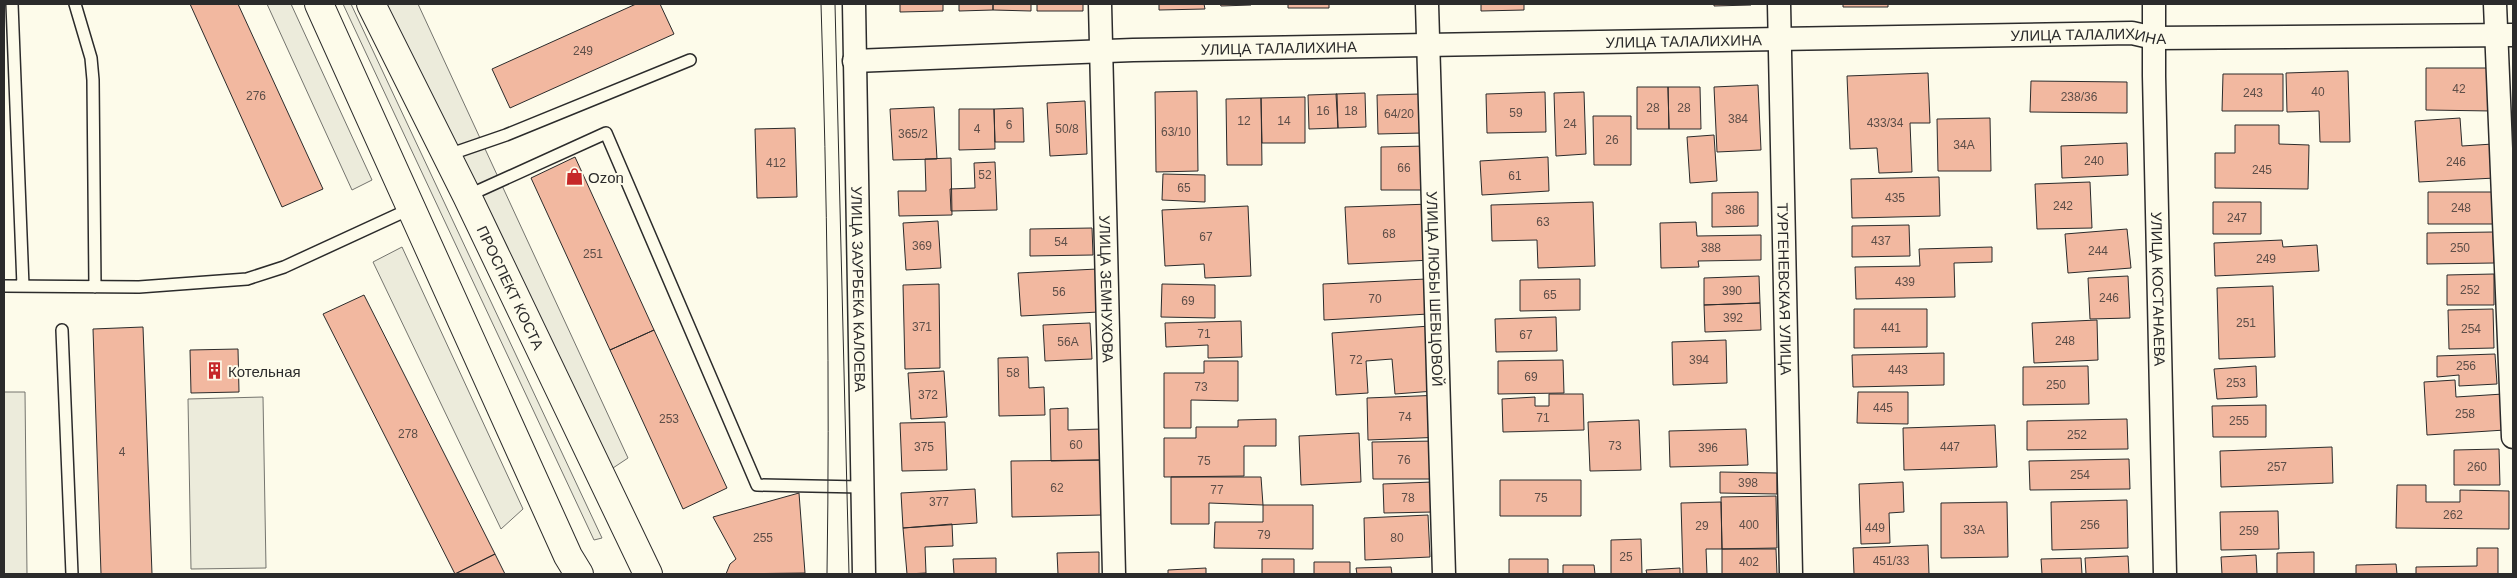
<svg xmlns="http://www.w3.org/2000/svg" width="2517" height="578" viewBox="0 0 2517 578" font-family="Helvetica,sans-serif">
<rect width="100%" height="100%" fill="#fdfbea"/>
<!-- green -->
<path fill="#ecebdb" stroke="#74746e" d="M267 4H291L372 180 352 190Z
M343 4H351L602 538 594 540Z
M380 4H418L628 458 601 476Z
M402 247 523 509 501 529 373 262Z
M4 392H25L27 574H4Z
M263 397 266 568 191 569 188 399Z"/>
<!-- building -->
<path fill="#f2b8a0" stroke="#2b2b2b" d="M190 4H238L323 189 282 207Z
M636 4H660L674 34 510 108 492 69Z
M900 4H943V11L900 12Z
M959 4H993V10L959 11Z
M993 4H1031V11L993 10Z
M1037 4H1083V11H1037Z
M1159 4H1204L1205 9 1159 10Z
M1220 4H1251V5L1221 6Z
M1288 4H1329V8H1288Z
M1481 4H1524V10L1481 11Z
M1714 4H1751V5L1714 6Z
M1843 4H1888V7H1843Z
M2426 68H2492V111L2426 110Z
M2348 71 2350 142H2320L2319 111 2287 112 2286 73Z
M1928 73 1930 123H1910L1912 172 1879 173 1877 148 1850 149 1847 76Z
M2223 74H2283V111H2222Z
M2031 81 2127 82V113L2030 112Z
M1758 85 1761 150 1717 152 1714 87Z
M1637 87H1668L1669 129H1637Z
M1668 87H1700L1701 129H1669Z
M1197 91 1198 171 1156 172 1155 92Z
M1545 92 1546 132 1487 133 1486 94Z
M1584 92 1586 154 1556 156 1554 93Z
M1365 93 1366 127 1338 128 1336 94Z
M1337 94 1338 128 1309 129 1308 95Z
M1421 94 1422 133 1378 134 1377 95Z
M1305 97V143H1262L1261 98Z
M1261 98 1262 165H1227L1226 99Z
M1085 101 1087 154 1050 156 1047 103Z
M934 107 937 159 893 160 890 109Z
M1023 108 1024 142H995L994 109Z
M959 109H994L995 149 959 150Z
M1593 116H1631V165H1594Z
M1990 118 1991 171H1938L1937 119Z
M2460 118 2462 146 2493 144 2495 178 2419 182 2415 121Z
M2235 125H2279V144L2309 145 2308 189 2215 188V153H2235Z
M795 128 797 197 757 198 755 129Z
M1714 135 1717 181 1690 183 1687 137Z
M2127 143 2128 175 2062 178 2061 146Z
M1426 146V190H1381V147Z
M575 157 654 330 610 350 531 178Z
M1548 157 1549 191 1482 195 1480 161Z
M951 158 952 215 899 216 898 191H926L925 159Z
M995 162 997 210 951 211 950 189 975 188 974 163Z
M1163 174 1205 175V202L1162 200Z
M1939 177 1940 216 1852 218 1851 179Z
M2090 182 2092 228 2037 229 2035 184Z
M1758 192V226L1712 227V193Z
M2428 192H2494V224H2428Z
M1593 202 1595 266 1538 268 1537 240 1492 241 1491 205Z
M2213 202H2261V234H2213Z
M1430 204 1432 260 1348 264 1345 207Z
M1248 206 1251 276 1205 278 1204 264 1165 266 1162 210Z
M938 221 941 268 906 270 903 223Z
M1696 222 1697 236 1761 235V260L1698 261 1699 267 1661 268 1660 223Z
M1909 225 1910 256 1852 257V226Z
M1092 228 1093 255 1030 256V229Z
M2127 229 2131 268 2068 273 2065 234Z
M2493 232 2494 263 2427 264V233Z
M2282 240 2283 247 2317 245 2319 271 2215 276 2214 243Z
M1992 247V262L1954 263 1955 297 1856 299 1855 267 1920 266 1919 249Z
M1097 269 1099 312 1021 316 1018 273Z
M2494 274V305H2447V275Z
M1759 276 1760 303 1704 305V278Z
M2128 276 2130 318 2090 319 2088 278Z
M1426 279 1428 314 1324 320 1323 284Z
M1580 279V310L1520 311V280Z
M939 284 940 368 905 369 903 285Z
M1162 284 1215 285V318L1161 317Z
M2273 286 2275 357 2219 359 2217 288Z
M364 295 495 554 455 574 323 314Z
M1760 303 1761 330 1705 332 1704 305Z
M1854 309H1927V347L1854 348Z
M2493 309 2494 348 2449 349 2448 310Z
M1556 317 1557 351 1496 352 1495 319Z
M2097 320 2098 360 2034 363 2032 323Z
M1241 321 1242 357 1208 358V345L1166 347 1165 323Z
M1090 323 1092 359 1045 361 1043 325Z
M1430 326 1434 391 1395 394 1392 359 1366 361 1368 393 1336 395 1332 333Z
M143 327 152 574H101L93 329Z
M654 330 727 488 683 509 610 350Z
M1726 340 1727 383 1673 385 1672 342Z
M238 349 239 392 191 393 190 350Z
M1944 353V385L1853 387 1852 355Z
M2495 354 2497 384 2459 386V375L2437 377V356Z
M1028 357 1029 388 1044 387 1045 415 999 416 998 358Z
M1563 360 1564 393 1498 394V361Z
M1204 361H1238V401L1191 400V428H1164V373H1204Z
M2088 366 2089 404 2023 405V367Z
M2256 366 2257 397 2217 399 2214 369Z
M944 371 947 417 911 419 908 373Z
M2455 380 2456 397 2503 394 2505 430 2427 435 2424 382Z
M1858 392H1908V424L1857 423Z
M1549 394H1583L1584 430 1503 432 1502 399 1535 397V406H1549Z
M1442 395 1444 437 1368 440 1367 398Z
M2266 405V437H2213L2212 406Z
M1068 408V430L1101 429V460L1051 461 1050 409Z
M1276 419V446H1244V476L1164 477V438H1196V427H1238V420Z
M2127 419 2128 449 2027 450V421Z
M1639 420 1641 470 1590 471 1588 422Z
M945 422 947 470 902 471 900 423Z
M1995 425 1997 467 1904 470 1903 428Z
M1746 429 1748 465 1670 467 1669 431Z
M1359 433 1361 482 1301 485 1299 436Z
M1436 441 1437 479H1373L1372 442Z
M2332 447 2333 483 2221 487 2220 451Z
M2499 449 2500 485H2454V450Z
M2129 459 2130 489 2030 490 2029 461Z
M1101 460 1102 515 1012 517 1011 461Z
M1720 472 1777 473V494L1720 493Z
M1171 477H1261L1263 505 1209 503V524H1171Z
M1500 480H1581V516H1500Z
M1432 482 1433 512 1384 513 1383 484Z
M1903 482 1904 512 1889 513 1890 543 1861 544 1859 484Z
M2397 485H2426V502H2460V490L2509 491V529L2396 528Z
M975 489 977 523 903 528 901 493Z
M799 493 805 573 726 574 730 564 736 559 713 517Z
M1776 496 1777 548 1722 549 1721 497Z
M2127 500 2128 548 2052 550 2051 502Z
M1721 502 1722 549H1706L1707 574H1683L1681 503Z
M2007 502 2008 557 1941 558V503Z
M1263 505H1313V549L1214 548 1215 522H1263Z
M2278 511 2279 549 2221 550 2220 512Z
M1428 515 1430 557 1365 560 1364 518Z
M952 524 953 546 925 547 926 573 907 574 903 528Z
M1641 539 1642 574H1611V540Z
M1928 545 1929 574H1854L1853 548Z
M2477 548H2498V574H2416V567L2477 566Z
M1722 549H1776L1777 574H1722Z
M1099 552V574H1058L1057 553Z
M2314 552V574H2277V553Z
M495 554 505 574H455Z
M2256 555 2257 574H2222L2221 557Z
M2128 556 2129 574H2086L2085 558Z
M996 558V574H954L953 559Z
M2081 558 2082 574H2042L2041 559Z
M1262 559H1294V574H1262Z
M1509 559H1548V574H1509Z
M1314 562H1350V574H1314Z
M2396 564 2397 574H2356V565Z
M1563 565H1594L1595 574H1563Z
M1391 567 1392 574H1357L1356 568Z
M1206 568V574H1168V570Z
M1680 568V574H1647L1646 570Z"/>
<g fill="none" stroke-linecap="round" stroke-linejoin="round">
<defs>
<path id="lane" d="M12 4 23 286
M75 4 91 58 93 80 95 287
M445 156 506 135 690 60
M467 196 606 133 757 485 861 487
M4 286 139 287 247 279 284 267 412 208
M62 330 72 574"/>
<g id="street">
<path id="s1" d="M854 4 864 574"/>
<path id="s2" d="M1100 4 1114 574"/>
<path id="s3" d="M1427 4 1444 574"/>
<path id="s4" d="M1779 4 1791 574"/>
<path id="s5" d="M2154 4V76L2165 574"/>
<path d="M2495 4 2513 437"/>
<path id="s6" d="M854 61 1133 50 2132 33 2154 38 2513 35"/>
</g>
<g id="primary">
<path d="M319 4 568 556 579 574"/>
<path id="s7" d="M371 4 467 196 648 574"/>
</g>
</defs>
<!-- lane casing -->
<use href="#lane" stroke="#2b2b2b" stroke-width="14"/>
<!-- street casing -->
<use href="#street" stroke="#2b2b2b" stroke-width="25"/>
<!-- primary casing -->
<use href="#primary" stroke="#2b2b2b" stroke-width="30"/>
<!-- lane -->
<use href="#lane" stroke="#fdfbea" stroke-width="11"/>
<!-- street -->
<use href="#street" stroke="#fdfbea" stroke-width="22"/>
<!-- primary -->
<use href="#primary" stroke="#fdfbea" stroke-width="28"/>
<!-- tram -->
<path stroke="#2b2b2b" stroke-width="1" d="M821 4C827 194 830 384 827 574
M835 4 849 574"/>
</g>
<!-- icons -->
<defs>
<symbol id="shop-bare" viewBox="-9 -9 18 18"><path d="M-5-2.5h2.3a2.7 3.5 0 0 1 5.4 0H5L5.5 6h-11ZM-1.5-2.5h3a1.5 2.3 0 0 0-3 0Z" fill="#c62828" stroke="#fdfbea" stroke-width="2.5" paint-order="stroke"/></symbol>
<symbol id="building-bare" viewBox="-9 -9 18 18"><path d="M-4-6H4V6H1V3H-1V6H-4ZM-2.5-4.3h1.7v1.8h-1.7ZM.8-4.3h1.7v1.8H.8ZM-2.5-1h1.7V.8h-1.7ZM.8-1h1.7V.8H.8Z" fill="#c62828" stroke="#fdfbea" stroke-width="2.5" paint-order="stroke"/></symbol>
</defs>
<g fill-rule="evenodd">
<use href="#shop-bare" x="562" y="164" width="25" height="25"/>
<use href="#building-bare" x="202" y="358" width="25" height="25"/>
</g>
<g text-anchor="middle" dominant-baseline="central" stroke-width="4" stroke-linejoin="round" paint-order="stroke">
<!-- number labels -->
<g font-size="12" fill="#5d4e48">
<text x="583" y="51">249</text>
<text x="2459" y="89">42</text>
<text x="2318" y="92">40</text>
<text x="2253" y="93">243</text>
<text x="256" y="96">276</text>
<text x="2079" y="97">238/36</text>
<text x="1653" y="108">28</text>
<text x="1684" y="108">28</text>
<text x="1323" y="111">16</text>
<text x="1351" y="111">18</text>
<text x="1516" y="113">59</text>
<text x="1399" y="114">64/20</text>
<text x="1738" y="119">384</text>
<text x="1244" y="121">12</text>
<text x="1284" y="121">14</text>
<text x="1885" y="123">433/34</text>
<text x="1570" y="124">24</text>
<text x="1009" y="125">6</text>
<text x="977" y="129">4</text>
<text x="1067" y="129">50/8</text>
<text x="1176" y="132">63/10</text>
<text x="913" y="134">365/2</text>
<text x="1612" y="140">26</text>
<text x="1964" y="145">34A</text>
<text x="2094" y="161">240</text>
<text x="2456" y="162">246</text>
<text x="776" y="163">412</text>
<text x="1404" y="168">66</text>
<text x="2262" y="170">245</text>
<text x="985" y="175">52</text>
<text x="1515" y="176">61</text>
<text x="1184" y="188">65</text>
<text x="1895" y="198">435</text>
<text x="2063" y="206">242</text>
<text x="2461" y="208">248</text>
<text x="1735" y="210">386</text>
<text x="2237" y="218">247</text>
<text x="1543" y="222">63</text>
<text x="1389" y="234">68</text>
<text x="1206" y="237">67</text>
<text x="1881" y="241">437</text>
<text x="1061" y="242">54</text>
<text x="922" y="246">369</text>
<text x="1711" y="248">388</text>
<text x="2460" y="248">250</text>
<text x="2098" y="251">244</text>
<text x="593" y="254">251</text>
<text x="2266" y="259">249</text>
<text x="1905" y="282">439</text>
<text x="2470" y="290">252</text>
<text x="1732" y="291">390</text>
<text x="1059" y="292">56</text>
<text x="1550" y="295">65</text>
<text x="2109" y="298">246</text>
<text x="1375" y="299">70</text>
<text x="1188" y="301">69</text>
<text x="1733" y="318">392</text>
<text x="2246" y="323">251</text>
<text x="922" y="327">371</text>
<text x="1891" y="328">441</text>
<text x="2471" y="329">254</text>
<text x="1204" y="334">71</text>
<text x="1526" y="335">67</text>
<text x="2065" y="341">248</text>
<text x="1068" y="342">56A</text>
<text x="1356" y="360">72</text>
<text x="1699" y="360">394</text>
<text x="2466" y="366">256</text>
<text x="1898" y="370">443</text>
<text x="1013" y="373">58</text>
<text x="1531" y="377">69</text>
<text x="2236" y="383">253</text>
<text x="2056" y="385">250</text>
<text x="1201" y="387">73</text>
<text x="928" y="395">372</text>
<text x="1883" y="408">445</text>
<text x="2465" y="414">258</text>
<text x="1405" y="417">74</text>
<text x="1543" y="418">71</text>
<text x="669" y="419">253</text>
<text x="2239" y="421">255</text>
<text x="408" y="434">278</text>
<text x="2077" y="435">252</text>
<text x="1076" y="445">60</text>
<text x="1615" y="446">73</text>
<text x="924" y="447">375</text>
<text x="1950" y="447">447</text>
<text x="1708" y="448">396</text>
<text x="122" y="452">4</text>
<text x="1404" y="460">76</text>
<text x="1204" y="461">75</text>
<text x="2277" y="467">257</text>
<text x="2477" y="467">260</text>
<text x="2080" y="475">254</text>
<text x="1748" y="483">398</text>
<text x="1057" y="488">62</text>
<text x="1217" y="490">77</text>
<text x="1408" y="498">78</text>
<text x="1541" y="498">75</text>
<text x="939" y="502">377</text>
<text x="2453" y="515">262</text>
<text x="1749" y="525">400</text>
<text x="2090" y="525">256</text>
<text x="1702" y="526">29</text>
<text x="1875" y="528">449</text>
<text x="1974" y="530">33A</text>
<text x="2249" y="531">259</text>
<text x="1264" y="535">79</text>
<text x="763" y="538">255</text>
<text x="1397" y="538">80</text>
<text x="1626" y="557">25</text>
<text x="1891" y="561">451/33</text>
<text x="1749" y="562">402</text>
</g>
<!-- street labels -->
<g font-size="15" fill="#2b2b2b" stroke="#fdfbea">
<text stroke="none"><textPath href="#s6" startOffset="1235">УЛИЦА ТАЛАЛИХИНА</textPath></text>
<text stroke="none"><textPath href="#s6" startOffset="830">УЛИЦА ТАЛАЛИХИНА</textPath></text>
<text stroke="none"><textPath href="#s6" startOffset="425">УЛИЦА ТАЛАЛИХИНА</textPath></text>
<text stroke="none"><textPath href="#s7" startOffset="316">ПРОСПЕКТ КОСТА</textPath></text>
<text stroke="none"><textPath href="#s1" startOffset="285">УЛИЦА ЗАУРБЕКА КАЛОЕВА</textPath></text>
<text stroke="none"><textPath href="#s2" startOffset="285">УЛИЦА ЗЕМНУХОВА</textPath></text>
<text stroke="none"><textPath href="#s3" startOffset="285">УЛИЦА ЛЮБЫ ШЕВЦОВОЙ</textPath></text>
<text stroke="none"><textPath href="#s4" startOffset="285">ТУРГЕНЕВСКАЯ УЛИЦА</textPath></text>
<text stroke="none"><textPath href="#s5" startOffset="285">УЛИЦА КОСТАНАЕВА</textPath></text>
</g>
<!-- poi labels -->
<g font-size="15" fill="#2b2b2b" stroke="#fdfbea" text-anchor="start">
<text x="588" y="177">Ozon</text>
<text x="228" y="371">Котельная</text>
</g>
</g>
<!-- border -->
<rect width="2517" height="578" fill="none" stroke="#2b2b2b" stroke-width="10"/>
</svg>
